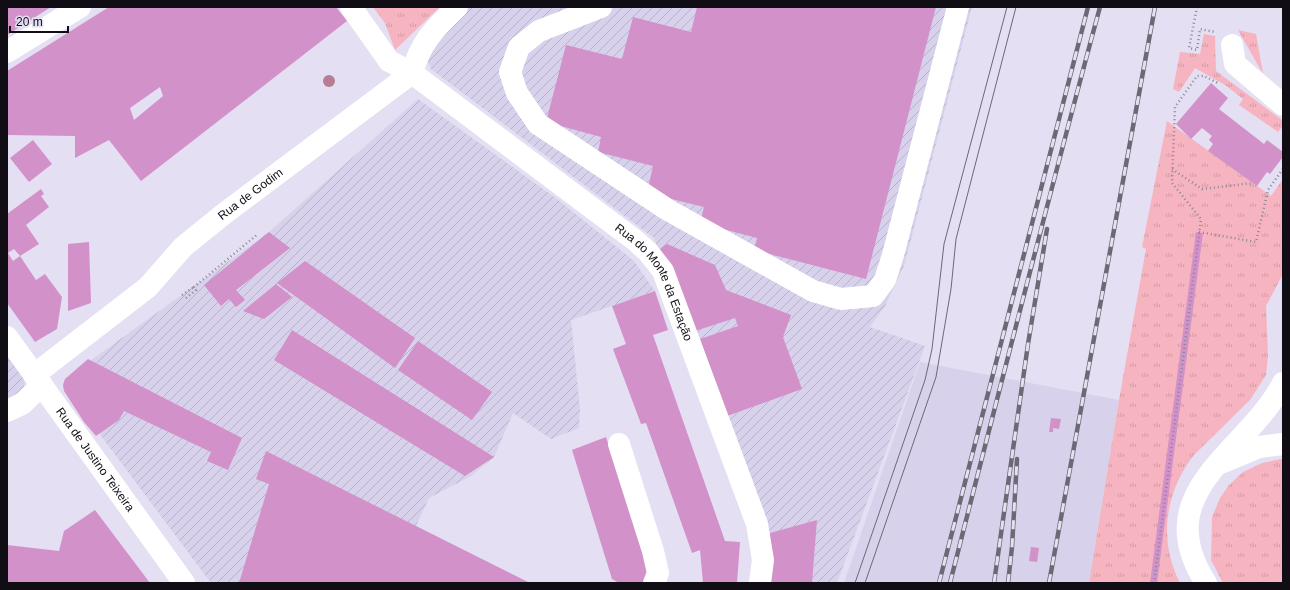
<svg xmlns="http://www.w3.org/2000/svg" width="1290" height="590" viewBox="0 0 1290 590" font-family="Arial,sans-serif">
<defs>
<pattern id="industrial-furrows" width="10" height="10" patternUnits="userSpaceOnUse"><rect width="10" height="10" fill="#d7d1eb"/><path d="M-1 1l2-2M0 10L10 0M9 11l2-2" fill="none" stroke="#b8b2c9"/></pattern>
<pattern id="grass-tufts" width="24" height="20" patternUnits="userSpaceOnUse"><rect width="24" height="20" fill="#f6b4c0"/><path d="M3 7l-1-3M5 7V3M7 7l1-3M15 17l-1-3M17 17v-4M19 17l1-3" fill="none" stroke="#d29aa4"/></pattern>
</defs>
<rect width="100%" height="100%" fill="#e4dff2"/>
<!-- built -->
<path fill="#d7d1eb" d="M920 362 1119 400 1089 583H844Z"/>
<!-- industrial -->
<path fill="url(#industrial-furrows)" d="M468 7H972L904 266 885 306 870 327 925 346 837 583H766L770 557V533L654 238 431 69 428 62 431 49Z
M418 99 557 199 634 261 655 291 571 320 580 409 579 428 551 439 513 413 494 457 471 476 429 498 416 526 529 583H211L63 385 65 379 269 232Z
M7 354 25 379 24 390 7 399Z"/>
<!-- grass -->
<path fill="url(#grass-tufts)" d="M373 7H440L395 50 385 23Z
M1238 30 1256 34 1263 74Z
M1204 34 1215 36 1216 71 1282 120V127L1278 132 1239 105 1243 99 1225 85 1195 68 1179 92 1173 89 1180 52 1200 54Z
M1167 121 1271 196 1283 179V274L1266 306 1268 355 1266 375 1250 400 1194 455C1165 492 1158 540 1180 583H1089L1119 400 1146 249 1142 247Z
M1281 459 1283 460V583H1223L1211 560 1212 517 1220 498 1229 485 1243 472 1262 463Z"/>
<!-- building -->
<path fill="#d391c9" fill-rule="evenodd" d="M7 7H51L7 35Z
M109 7H336L347 21 141 181 109 140 75 158V136L7 135V71ZM160 87 163 96 134 120 130 108Z
M697 7H936L866 279 754 250 757 238 700 223 704 207 647 193 653 166 598 152 601 137 546 122 566 45 622 59 633 17 691 32Z
M1211 83 1228 98 1219 109 1264 144 1267 140 1283 152V157L1270 174 1267 172 1257 186 1208 151 1213 144 1209 140 1212 136 1202 128 1191 139 1176 124Z
M33 140 52 164 29 182 10 158Z
M41 189 44 194 41 196 49 207 26 225 39 244 20 256 36 280 45 274 62 297 57 329 35 342 7 303V214ZM14 249 20 256 13 261 8 253Z
M269 232 290 248 236 290 245 300 236 307 229 299 221 306 204 285Z
M1196 232 1203 233 1157 583H1150Z
M89 242 91 303 68 311V244Z
M667 244 715 265 726 290 791 315 783 337 802 389 727 416 700 339 738 326 735 318 692 332 672 269 660 249Z
M305 261 415 338 395 368 277 283Z
M276 284 292 297 264 319 243 311Z
M655 291 668 330 653 335 725 541 740 542 737 583H703L700 550 692 553 646 423 641 424 613 349 626 344 612 306Z
M292 330 494 457 465 476 274 360Z
M418 341 492 392 472 420 398 370Z
M88 359 242 438 228 470 207 461 211 452 124 411 119 420 96 436 84 422 64 391 63 385 65 379Z
M1051 418 1061 419 1059 429 1053 428V432H1049Z
M606 437 652 577 648 583H619L612 579 572 450Z
M266 451 530 583H239L269 484 256 479Z
M95 510 150 583H7V545L59 551 64 531Z
M817 520 812 583H766L770 557V533Z
M1031 547 1039 548 1037 562 1029 561Z"/>
<g fill="none" stroke-linecap="round" stroke-linejoin="round">
<!-- path -->
<path stroke="#8a8694" stroke-width="2.5" stroke-dasharray="1 3" stroke-linecap="butt" d="M1197 7 1189 48 1197 50 1200 29 1215 32
M1172 169 1202 189 1253 183
M1199 232 1256 242 1268 190 1283 169
M182 295 194 287
M186 298 196 290 194 287 258 234
M1154 583 1201 219 1172 183 1175 107 1197 76H1204L1218 83"/>
<!-- minor -->
<g stroke="#fff" stroke-width="22">
<path id="s1" d="M351 7 389 61 412 73 636 241 648 252 663 271 757 524 763 560 760 583"/>
<path d="M601 7 539 31 519 47 510 72 517 93 538 124 668 210 813 291 841 299 873 296 885 280 893 255 958 7"/>
<path d="M1232 45 1235 64 1283 105"/>
<path d="M7 52 80 7"/>
<path id="s2" d="M7 337 184 583"/>
<path id="s3" d="M34 375 148 287 183 247 225 213 412 73C420 43 435 28 457 7"/>
<path d="M7 411 22 404 42 385"/>
<path d="M619 444 653 551 658 573 654 583"/>
<path d="M1223 462 1259 447 1283 444"/>
<path d="M1206 583C1146 491 1248 452 1283 383"/>
</g>
<!-- tram -->
<path stroke="#6c6975" stroke-width="1" d="M855 583 925 380 932 349 944 244 1007 7
M865 583 936 377 951 289 956 239 1016 7"/>
<defs>
<path id="rail" d="M939 583 1088 7
M950 583C999 391 1048 199 1100 7
M994 583 1028 344 1047 229
M1008 583 1012 547 1017 459
M1049 583 1155 7"/>
</defs>
<!-- rail casing -->
<use href="#rail" stroke="#6c6975" stroke-width="4.5"/>
<!-- rail -->
<use href="#rail" stroke="#e4dff2" stroke-width="3" stroke-dasharray="9" stroke-linecap="butt"/>
</g>
<!-- trees -->
<circle fill="#b77d96" cx="329" cy="81" r="6"/>
<g text-anchor="middle" dominant-baseline="central" stroke-width="4" stroke-linejoin="round" paint-order="stroke">
<!-- street labels -->
<g font-size="12" fill="#100e14" stroke="#e4dff2">
<text stroke="none"><textPath href="#s3" startOffset="283">Rua de Godim</textPath></text>
<text stroke="none"><textPath href="#s1" startOffset="417">Rua do Monte da Estação</textPath></text>
<text stroke="none"><textPath href="#s2" startOffset="151">Rua de Justino Teixeira</textPath></text>
</g>
</g>
<!-- border -->
<rect width="1290" height="590" fill="none" stroke="#100e14" stroke-width="16"/>
<!-- scale -->
<path d="M10 26v6h58v-6" fill="none" stroke="#100e14" stroke-width="2"/>
<text x="16" y="26" font-size="12" fill="#100e14" stroke="#e4dff2" stroke-width="3" paint-order="stroke">20 m</text>
</svg>
